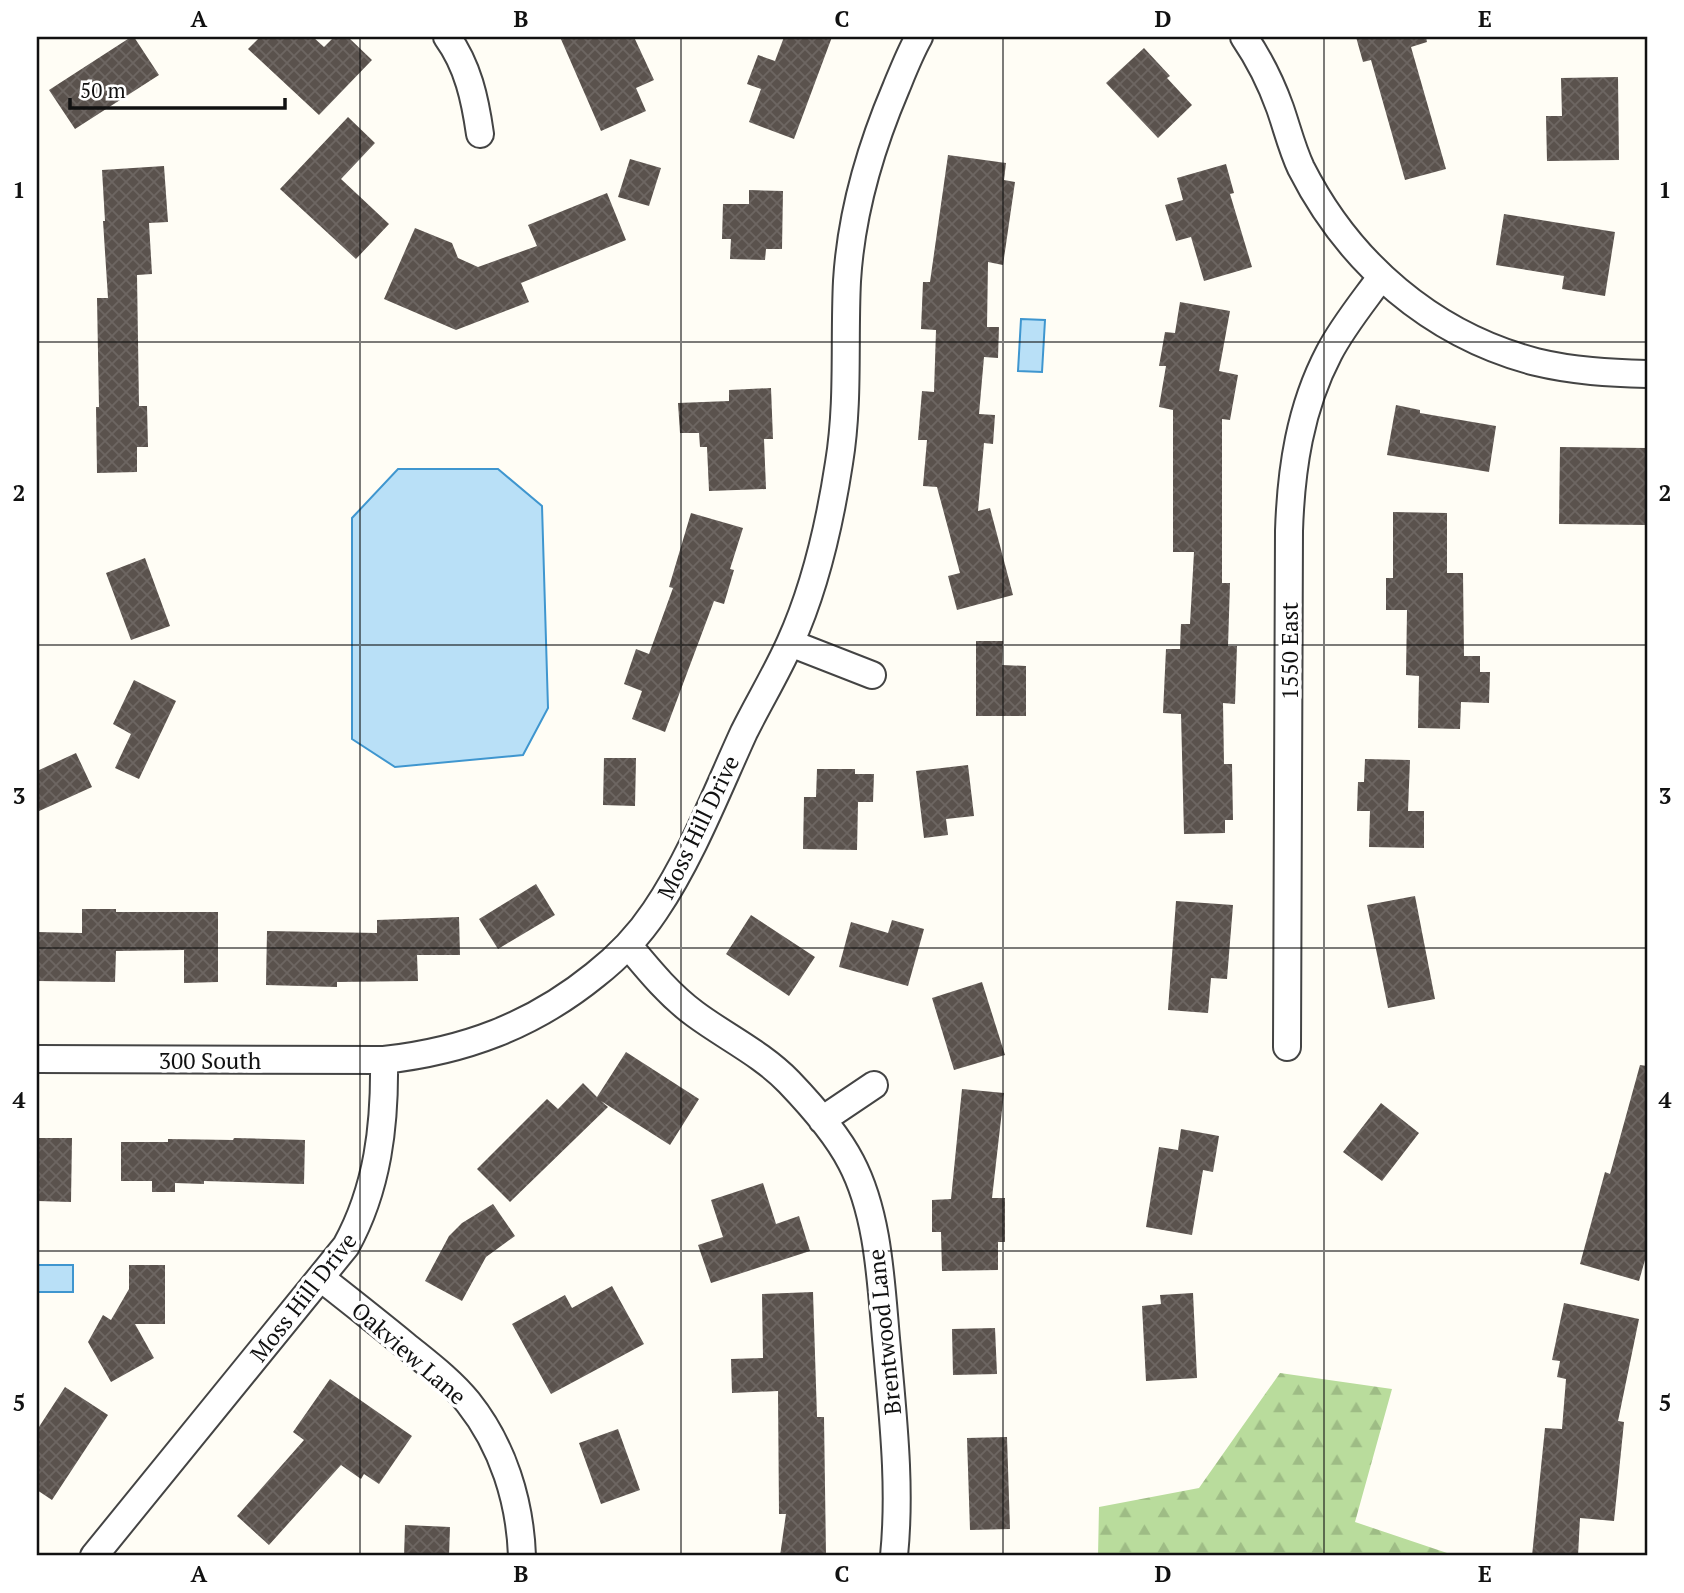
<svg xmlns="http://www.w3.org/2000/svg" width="1684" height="1593" viewBox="0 0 1684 1593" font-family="'PT Serif',serif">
<defs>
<pattern id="forest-firs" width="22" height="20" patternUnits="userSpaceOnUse" patternTransform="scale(1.75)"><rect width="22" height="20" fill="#b9dc9c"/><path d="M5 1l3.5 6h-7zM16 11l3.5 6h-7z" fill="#9ebc85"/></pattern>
<pattern id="building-cross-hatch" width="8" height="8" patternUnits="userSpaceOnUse" patternTransform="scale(1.75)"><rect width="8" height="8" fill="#5a524d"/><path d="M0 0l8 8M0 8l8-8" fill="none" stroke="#6d6662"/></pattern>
</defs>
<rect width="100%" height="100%" fill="#fffdf5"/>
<!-- forest -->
<path fill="url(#forest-firs)" d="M1280 1373 1392 1389 1355 1522 1456 1556H1098L1099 1507 1199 1488Z"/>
<!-- water -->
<path fill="#b9e0f7" stroke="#3f96cf" stroke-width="2" d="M1021 319 1045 320 1042 372 1018 371Z
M398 469H498L542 506 548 708 523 755 395 767 352 739V518Z
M37 1265H73V1292H37Z"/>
<!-- building -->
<path fill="url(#building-cross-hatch)" d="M131 37H134L159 75 75 129 49 90Z
M260 37H313L324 47 334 37H348L372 60 319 115 248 49Z
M560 37H634L654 80 636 88 646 111 601 131Z
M784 37H832L794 139 749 122 761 89 747 84 758 55 775 61Z
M1356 37H1426L1427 42 1411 47 1446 169 1405 180 1371 60 1363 62Z
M1144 48 1170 76 1167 78 1192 105 1158 138 1106 83Z
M1618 77 1619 160 1547 161 1546 116H1562L1561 78Z
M348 117 375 143 341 179 389 224 356 259 280 189Z
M948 155 1006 163 1004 180 1015 182 1003 265 988 262 987 327H999L998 358 984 357 979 414 995 415 993 444 984 443 978 511 990 508 1013 595 957 610 948 576 960 573 937 487 923 486 927 440H918L922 391 934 392 936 330 921 329 923 282H930Z
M630 159 661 168 649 206 618 197Z
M1226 164 1234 193 1230 194 1252 267 1204 281 1191 237 1176 241 1165 205 1183 200 1177 178Z
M164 166 168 222 149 223 152 274 137 275 139 406H147L148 447H137V472L97 473 96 407H99L97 298H108L103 221H105L102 170Z
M749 190 783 191 782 249H766L765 260 730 259 731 239H722L723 204H749Z
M607 193 626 240 521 283 529 302 456 330 384 299 415 228 452 243 458 258 478 267 537 246 528 225Z
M1504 214 1615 232 1605 296 1562 289 1564 276 1496 265Z
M1180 302 1230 311 1219 371 1238 375 1230 420 1222 419V583H1230L1228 646H1237L1235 704 1223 703 1224 764H1232L1233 820H1225V833L1184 834 1181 714 1163 713 1166 649H1180L1181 624H1190L1194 552H1173V410L1159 407 1166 366H1159L1165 332 1175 333Z
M771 388 773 439H764L766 489 709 491 707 447H700L699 433H680L678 403 729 401V390Z
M1396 405 1420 410V413L1496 426 1489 472 1387 455Z
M1560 447 1647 448V525L1559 524Z
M1393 512 1447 513V573H1463L1464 656H1480V672H1490L1489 703 1461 702 1460 729 1418 728 1419 676 1406 675 1407 610H1386V578H1393Z
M691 513 743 528 730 569 734 570 724 604 714 601 665 732 632 719 642 691 624 684 636 649 649 654 673 588 669 587Z
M145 558 170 626 131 640 106 573Z
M976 641H1003L1002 665 1026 666V716H976Z
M134 680 176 701 139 779 115 768 131 734 113 724Z
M76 753 92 787 37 812V771Z
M604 758H636L635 806 603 805Z
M1365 759 1410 760 1408 811H1424V848L1369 847 1370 811H1357L1358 782H1364Z
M968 765 974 816 946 819 948 835 924 838 916 771Z
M817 769H855V774H874L873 802H858L857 850 803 849 804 797H816Z
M536 884 555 915 498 949 479 919Z
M1415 896 1435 999 1388 1008 1367 905Z
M1176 901 1233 905 1227 979 1211 978 1208 1013 1168 1010Z
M82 909H116V912H218V982L184 983V950L116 951 115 982 37 981V932L82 933Z
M751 915 815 957 789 996 726 954Z
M459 917 460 955H417L418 981 337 982V987L266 985 267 931 377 933V920Z
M892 920 924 929 908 986 839 967 851 922 888 933Z
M982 982 1005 1055 954 1070 932 998Z
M626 1052 699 1099 670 1145 601 1101 608 1107 510 1202 477 1169 547 1099 558 1109 583 1083 597 1097Z
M1640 1065 1647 1066V1253L1639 1281 1580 1264 1605 1172 1610 1174Z
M962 1089 1004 1093 992 1198H1005V1242H998V1270L942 1271 941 1232H932V1200L951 1199Z
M1381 1103 1419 1133 1382 1181 1343 1152Z
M1181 1129 1219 1136 1213 1172 1203 1170 1192 1235 1146 1227 1159 1147 1178 1150Z
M37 1138H72L71 1202 37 1201Z
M234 1138 305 1140 304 1184 204 1181V1184L175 1183V1192H152V1181H121V1142H168V1139L233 1140Z
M763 1183 776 1224 799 1216 810 1251 711 1283 698 1245 723 1237 711 1200Z
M493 1204 515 1236 486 1257 462 1301 425 1281 449 1236 462 1223Z
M129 1265H165V1324H135L154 1358 111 1382 88 1342 103 1315 111 1320 129 1289Z
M612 1286 644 1344 551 1394 512 1324 565 1295 572 1308Z
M813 1292 817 1417H824L826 1556H780L786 1514H779L778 1391 732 1393 731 1359 763 1358 762 1294Z
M1193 1293 1197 1378 1146 1381 1142 1306 1161 1304 1160 1295Z
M1564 1303 1639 1319 1618 1421 1624 1422 1614 1521 1580 1518 1578 1556H1532L1545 1428 1562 1429 1566 1379 1557 1377 1560 1361 1552 1360Z
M995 1328 997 1374 953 1375 952 1329Z
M330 1379 412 1436 379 1484 364 1474 361 1479 341 1465 269 1545 237 1516 304 1440 293 1432Z
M65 1387 108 1415 52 1500 37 1490V1430Z
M618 1429 640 1490 601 1504 579 1443Z
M1007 1437 1010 1529 970 1530 967 1438Z
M405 1525 450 1527 449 1556H404Z"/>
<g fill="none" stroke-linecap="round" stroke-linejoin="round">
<defs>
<path id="street" d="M447 37C468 66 475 99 480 134
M1244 37C1259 59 1271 83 1280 108 1287 128 1292 149 1301 168 1349 263 1432 335 1536 362 1573 371 1610 373 1647 374
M790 643 872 675
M628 945C648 969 669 995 695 1014 726 1037 762 1054 789 1082 812 1106 836 1133 851 1162 880 1217 881 1289 887 1349 893 1418 901 1487 894 1556
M1287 1047 1289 531C1291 469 1300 408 1329 353 1343 326 1363 302 1381 277
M37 1059 384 1060C464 1051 532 1026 595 975 618 957 639 935 655 911 691 858 717 791 744 732 759 702 776 674 790 643 815 588 830 522 839 463 849 402 844 342 847 281 851 215 870 149 896 88 903 71 910 53 919 37
M822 1120 874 1085
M321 1278C349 1300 377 1322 405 1345 427 1363 450 1380 468 1402 503 1446 520 1501 522 1556
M94 1556 346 1246C378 1188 385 1125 384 1060"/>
</defs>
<!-- street casing -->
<use href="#street" stroke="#444" stroke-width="30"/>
<!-- street -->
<use href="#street" stroke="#fff" stroke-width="26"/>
</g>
<!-- grid -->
<path fill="none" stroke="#111" stroke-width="2" stroke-opacity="0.55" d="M360 37V1556M681 37V1556M1003 37V1556M1324 37V1556M37 342H1647M37 645H1647M37 948H1647M37 1251H1647"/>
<g text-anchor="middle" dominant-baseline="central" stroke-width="7" stroke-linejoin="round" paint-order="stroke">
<!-- street labels -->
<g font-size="23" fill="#111" stroke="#fff">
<text transform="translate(1289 651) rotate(-90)">1550 East</text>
<text transform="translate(698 827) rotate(-64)">Moss Hill Drive</text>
<text x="210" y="1060">300 South</text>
<text transform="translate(303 1297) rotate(-52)">Moss Hill Drive</text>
<text transform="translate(884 1332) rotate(-96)">Brentwood Lane</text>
<text transform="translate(409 1353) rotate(41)">Oakview Lane</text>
</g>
</g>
<!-- border -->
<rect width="1684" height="1593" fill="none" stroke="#ffffff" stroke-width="77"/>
<!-- scale -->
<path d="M70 98v10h215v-10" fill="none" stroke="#111111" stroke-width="3.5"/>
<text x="80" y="98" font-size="21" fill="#111111" stroke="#ffffff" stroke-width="5" paint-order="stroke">50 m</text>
<rect x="38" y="38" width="1608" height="1516" fill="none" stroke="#111" stroke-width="2.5"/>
<g font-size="23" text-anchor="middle" font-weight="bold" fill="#111">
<text x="199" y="27">A</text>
<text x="521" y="27">B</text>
<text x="842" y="27">C</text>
<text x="1163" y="27">D</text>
<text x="1485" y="27">E</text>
<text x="19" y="198">1</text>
<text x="1665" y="198">1</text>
<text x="19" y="501">2</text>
<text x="1665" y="501">2</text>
<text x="19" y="804">3</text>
<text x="1665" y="804">3</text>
<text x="19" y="1108">4</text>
<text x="1665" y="1108">4</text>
<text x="19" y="1411">5</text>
<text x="1665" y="1411">5</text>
<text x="199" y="1582">A</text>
<text x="521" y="1582">B</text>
<text x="842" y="1582">C</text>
<text x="1163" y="1582">D</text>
<text x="1485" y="1582">E</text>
</g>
</svg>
